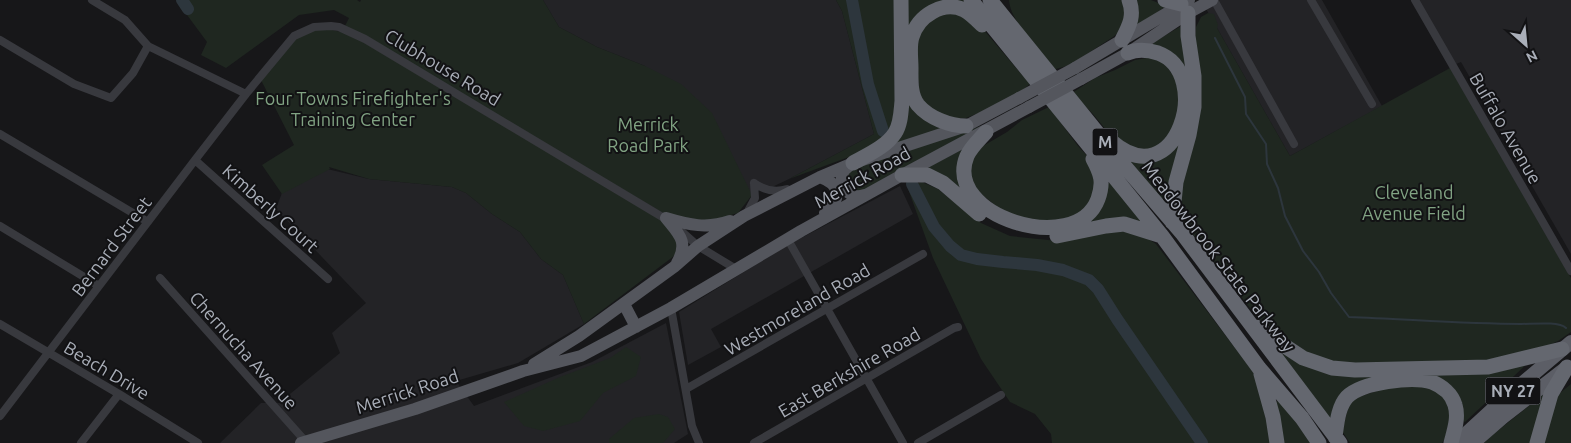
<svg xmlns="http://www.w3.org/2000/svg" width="1571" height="443" viewBox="0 0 1571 443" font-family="Ubuntu,sans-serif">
<rect width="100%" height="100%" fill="#171719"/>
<!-- built -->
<path fill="#232326" d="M543 0H836L842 11 874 134 789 179 770 188 752 183V195L645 66 597 47 559 27Z
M1201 0H1322L1382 106 1290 156Z
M1414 0H1571V254L1461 62 1456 64Z
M323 168 369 179 452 187 466 193 492 214 520 232 541 259 563 275 584 324 518 363 456 381 474 406 592 362 666 323 688 434 674 443H220L261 403H279L340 353 332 333 366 303 276 209 283 190Z
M900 186 913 214 711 329 721 347 688 365 679 312 784 247Z"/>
<!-- green -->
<path fill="#1f2720" d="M176 0H357L360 2 361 0H543L559 27 597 47 645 66 681 84 712 113 752 195 738 213 704 223 670 217 345 26 349 18 334 10 299 15 226 68 201 55 207 42Z
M836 0H894L895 108 893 130 868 150 789 179 874 134 842 11Z
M904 0H964L974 13 962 6 914 25 909 86 943 126 940 130 881 149 894 140Z
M1009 0H1125L1130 12 1119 32 1113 37 1070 65 1056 69 1052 72C1042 47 1011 25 1009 0Z
M1132 0H1151L1166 6 1136 28Z
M957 12 983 29 1023 76 1031 83 1017 95 999 105 966 118 946 120 921 102 916 67V40L932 17Z
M1208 13 1214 14 1218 25 1217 28 1290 156 1450 68 1571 278V332L1558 341 1528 355 1486 363 1361 369 1301 353 1260 321 1184 223 1178 206 1196 27 1201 17Z
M1183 25 1192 93 1167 205 1120 152 1167 153 1187 86 1150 48 1152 43Z
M328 29 350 34 663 219 679 240 678 253 584 324 563 275 541 259 520 232 492 214 466 193 452 187 369 179 329 167 330 169 282 194 262 165 294 145 261 80 297 38 311 31Z
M1152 57 1161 58 1181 87 1175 133 1147 154 1112 137 1093 114 1072 93 1095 78 1115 70 1135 60Z
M1051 106 1058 119 1078 146 1092 161 1097 172 1091 208 1053 225 1011 218 970 185 971 156 983 146 1007 132 1022 120Z
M993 122 861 192H852L846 174 853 169Z
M973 144 967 152 972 200 1062 230 1106 184 1111 182 1150 228 1045 235 1024 232 1008 227 986 217 928 167Z
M922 182 938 189 981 223 1010 236 1058 241 1116 229 1139 233 1156 244 1257 377 1264 397 1271 443H1052L1051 434 1035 414 1010 402 981 359 933 258 907 186Z
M1276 345 1311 367 1529 362 1465 422 1462 420 1451 389 1364 383 1330 418 1319 408Z
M626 347 641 357 636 376 603 393 580 421 543 431 524 426 504 402 560 377 610 358Z
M1571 384V443H1543L1554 398Z
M1391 386H1427L1443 394 1452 409 1445 439 1442 443H1350L1342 431 1350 400Z
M1544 394 1533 443H1484L1491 436Z
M1279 401 1292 416 1311 443H1281L1274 402Z
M659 414 668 417 675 429 664 442 662 443H609V439L634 418Z"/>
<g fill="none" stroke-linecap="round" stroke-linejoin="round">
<!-- stream -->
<path stroke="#2d363d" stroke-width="2" d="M1215 38 1245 97 1246 114 1266 144 1267 164 1278 188 1285 216 1303 251 1319 272 1331 293 1349 317C1406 319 1464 324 1521 324 1532 324 1559 321 1566 328"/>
<!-- river -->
<path stroke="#2d363d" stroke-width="12" d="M182 0 188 9
M852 0 868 84 883 131
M912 184 934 227 950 246 961 255 977 259 1003 262 1037 265 1063 270 1089 280 1098 289 1117 319 1202 443"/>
<!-- minor -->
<path stroke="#38393e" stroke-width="8" d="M92 0 125 20 148 46 246 94
M1214 0 1294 144
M1311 0 1372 104
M1415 0 1571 271
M0 40 74 84 111 98 133 73 148 46
M0 134 148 222
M195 160 328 279
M754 183C764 190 774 193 787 189
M748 211 755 198 754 183
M0 226 99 286
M680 230 698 246 736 269
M787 238 903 443
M160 278 306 442
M671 308 692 426 699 443
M0 324 119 394 198 443
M686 389 923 254
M0 416 195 160 246 94 294 36 314 27 331 26 339 27 365 39 669 221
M81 443 119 394
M754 443 954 328 958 327
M918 443 1001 395"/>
<!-- primary -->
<path stroke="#54565d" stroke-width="12" d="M1075 68 1189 0
M1081 79 1128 53 1188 13 1212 0
M849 166C833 176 846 202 864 195
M820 177C842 185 841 199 825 213
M666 218C689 225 707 229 730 221
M666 218C679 234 689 242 677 263
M624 304 636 327
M534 364 579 336 674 267 698 246 744 216 820 177 853 163 966 126 1019 98
M301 443 415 409 523 371 581 356 671 308 801 231 902 175 1029 107"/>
<!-- trunk -->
<path stroke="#5c5e66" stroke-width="14" d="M1456 443 1505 398 1571 342
M1473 443 1503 417 1566 368"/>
<!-- motorway -->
<path stroke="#64676f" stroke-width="15" d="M971 0 1162 236 1259 368 1302 418 1319 443
M990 0 1121 162 1182 233 1340 443
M1165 0 1181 4
M1122 40C1129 26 1135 16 1129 0
M966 126C950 126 929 118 918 105 910 95 911 80 911 68 911 58 909 46 912 37 918 16 943 0 964 10 970 13 977 20 982 25
M986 132C980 139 971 147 967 156 942 216 1076 258 1098 199 1104 182 1101 174 1093 159
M1111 141C1177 199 1214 73 1158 53 1148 50 1137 49 1128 53
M853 163C867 155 886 147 895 133 901 124 901 111 902 101L901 0
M902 175H927L943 183 979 214
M1172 222 1176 182 1189 135 1194 107V76L1188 36V13
M1057 236 1106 226 1124 224 1162 236
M1256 327 1303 358 1332 368 1355 370 1488 367 1562 349
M1261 374 1273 417 1277 443
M1335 437C1337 423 1338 407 1347 397 1362 382 1412 376 1432 382 1442 386 1452 394 1455 405 1459 418 1454 431 1451 443
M1537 443 1551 394 1567 367"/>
<!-- primary-bridge -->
<path stroke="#54565d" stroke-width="12" d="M1019 98 1075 68
M1029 107 1081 79"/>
</g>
<g text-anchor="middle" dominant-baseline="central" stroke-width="4" stroke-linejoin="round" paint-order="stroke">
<!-- shield labels -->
<g fill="#121214" stroke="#7c7f87" stroke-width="1">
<rect x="1092.5" y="128.5" width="25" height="27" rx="4"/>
<rect x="1485.5" y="377.5" width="55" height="27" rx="4"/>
</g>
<g font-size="16" font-weight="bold" fill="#a9aeb8">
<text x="1105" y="142">M</text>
<text x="1513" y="391">NY 27</text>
</g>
<!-- street labels -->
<g font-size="18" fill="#a9aeb8" stroke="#121214">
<text transform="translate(443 67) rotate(31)">Clubhouse Road</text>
<text transform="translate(1506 128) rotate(60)">Buffalo Avenue</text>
<text transform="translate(862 177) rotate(-29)">Merrick Road</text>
<text transform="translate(271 208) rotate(42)">Kimberly Court</text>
<text transform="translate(111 246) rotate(-53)">Bernard Street</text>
<text transform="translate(1219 256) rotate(52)">Meadowbrook State Parkway</text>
<text transform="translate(797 309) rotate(-30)">Westmoreland Road</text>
<text transform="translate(244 350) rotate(48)">Chernucha Avenue</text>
<text transform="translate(107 370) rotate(31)">Beach Drive</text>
<text transform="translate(849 372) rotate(-30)">East Berkshire Road</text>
<text transform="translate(407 391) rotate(-18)">Merrick Road</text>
</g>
<!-- park labels -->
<g font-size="18" fill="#81a383" stroke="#121214">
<text x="353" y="98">Four Towns Firefighter's<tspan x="353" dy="21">Training Center</tspan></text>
<text x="648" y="124">Merrick<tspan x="648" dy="21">Road Park</tspan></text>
<text x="1414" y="192">Cleveland<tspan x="1414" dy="21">Avenue Field</tspan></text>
</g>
</g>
<!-- north arrow -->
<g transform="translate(1526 45) rotate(153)" stroke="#121214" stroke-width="4" paint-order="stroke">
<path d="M0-4L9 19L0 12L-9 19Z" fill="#a9aeb8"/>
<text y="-8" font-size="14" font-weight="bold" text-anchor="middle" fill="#a9aeb8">N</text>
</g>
</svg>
